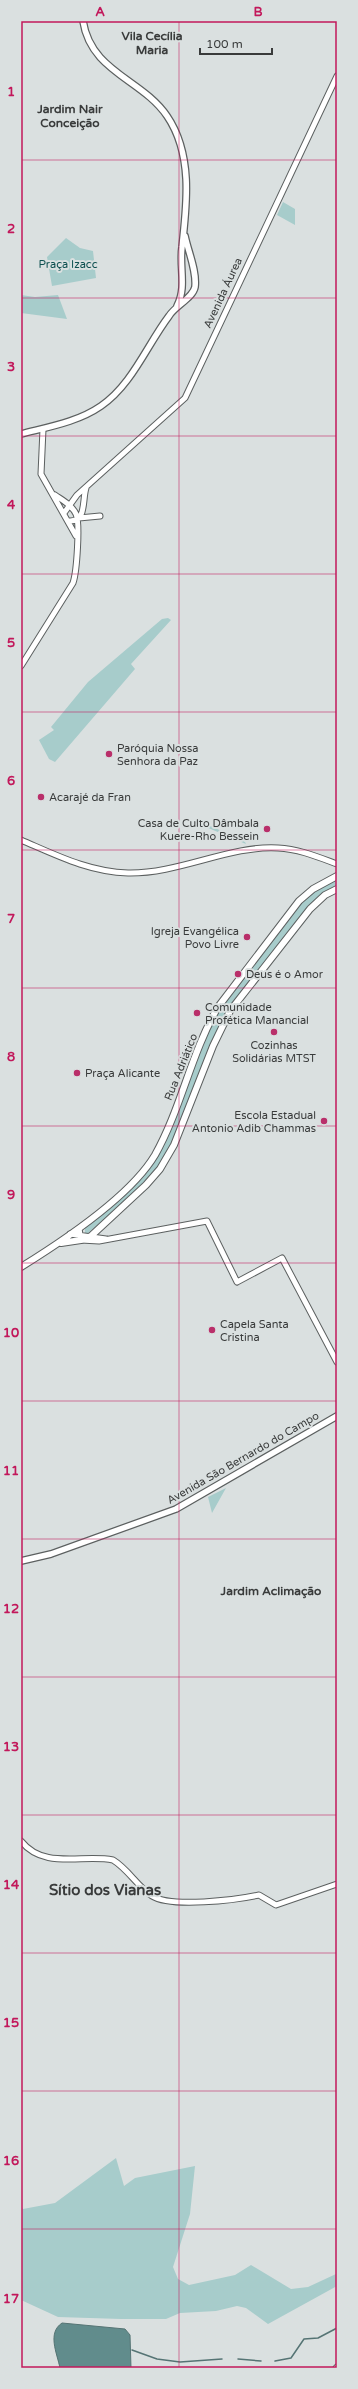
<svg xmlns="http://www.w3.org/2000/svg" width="358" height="2389" viewBox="0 0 358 2389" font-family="'Varela Round',sans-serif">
<rect width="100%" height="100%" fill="#dae0e0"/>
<!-- green -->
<path fill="#a7cccb" d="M283 202 295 209V225L277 215Z
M66 238 80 248 93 251 96 278 52 286 47 257Z
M21 295 35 297 58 295 67 319 21 313Z
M168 618 171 620 131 664 135 669 55 762 49 759 39 740 54 730 51 727 88 682 162 619Z
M200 821 245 842 246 844 199 824Z
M337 878V887L324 893 308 907 228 1010 216 1033 172 1144 158 1167 145 1184 88 1233H85V1227L132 1186 168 1133 211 1025 220 1009 301 903 315 891Z
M226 1488 212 1513 208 1497Z
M116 2158 124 2186 135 2178 195 2166 190 2214 173 2267 178 2279 189 2285 235 2275 251 2265 291 2289 308 2287 336 2274 337 2286 268 2324 246 2308 237 2306 216 2311 180 2313 166 2319H121L58 2317 21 2300V2206L23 2209 55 2203Z"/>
<!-- water -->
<path fill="#618c8c" stroke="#557474" d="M62 2323 125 2329 130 2335 131 2368H60C57 2353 47 2333 62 2323Z"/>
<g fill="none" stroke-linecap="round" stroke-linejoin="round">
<!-- stream -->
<path stroke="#557474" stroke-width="1.5" d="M132 2350 157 2359 180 2362 222 2359
M238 2359 261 2361
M275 2361 291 2358 304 2339 318 2338 337 2328"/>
<defs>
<path id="tertiary" d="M43 429 41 474 76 536
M64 513 77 495 185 398 337 76
M79 518 100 516
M69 521C87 522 82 500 86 488
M21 666 73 583C77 571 80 523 76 514 72 505 62 500 55 495
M21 840C56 855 89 872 128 873 179 874 230 845 278 848 299 849 318 857 337 864
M79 1229 81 1240 99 1241 207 1221 237 1282 282 1258 337 1362
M70 1234 106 1239
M21 1841C44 1870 82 1854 113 1860 128 1869 137 1886 152 1896 171 1908 236 1900 259 1895L276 1905 337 1884
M336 2368 337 2367"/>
<path id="secondary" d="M83 21C91 72 142 79 167 116 193 154 187 204 182 247 179 267 187 287 177 306
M21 434C48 427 78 422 101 406 132 385 147 345 169 316 175 306 193 298 195 287 197 271 188 251 185 236
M21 1561 51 1554 176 1509 337 1416"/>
<path id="primary" d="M61 1243 81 1240 91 1236 146 1185 160 1169 174 1145 213 1046 230 1011 310 909 325 895 337 889
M21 1267C63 1241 130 1197 155 1155 181 1109 191 1053 218 1007L299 901 313 889 337 876"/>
</defs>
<!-- tertiary casing -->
<use href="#tertiary" stroke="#5c6060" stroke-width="7"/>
<!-- secondary casing -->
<use href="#secondary" stroke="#5c6060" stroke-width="8"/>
<!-- primary casing -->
<use href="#primary" stroke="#5c6060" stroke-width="8"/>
<!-- tertiary -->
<use href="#tertiary" stroke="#fff" stroke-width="5"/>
<!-- secondary -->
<use href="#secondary" stroke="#fff" stroke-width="5.5"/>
<!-- primary -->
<use href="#primary" stroke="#fff" stroke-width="6"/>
</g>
<!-- grid -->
<path fill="none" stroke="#c2185b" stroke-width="1" stroke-opacity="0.55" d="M179 21V2368M21 160H337M21 298H337M21 436H337M21 574H337M21 712H337M21 850H337M21 988H337M21 1126H337M21 1263H337M21 1401H337M21 1539H337M21 1677H337M21 1815H337M21 1953H337M21 2091H337M21 2229H337"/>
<!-- markers -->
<g fill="#b92f6a" stroke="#dae0e0" stroke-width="1.5">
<circle cx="109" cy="754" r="4"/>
<circle cx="41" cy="797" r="4"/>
<circle cx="267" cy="829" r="4"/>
<circle cx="247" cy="937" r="4"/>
<circle cx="238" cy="974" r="4"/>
<circle cx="197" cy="1013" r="4"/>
<circle cx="274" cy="1032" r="4"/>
<circle cx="77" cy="1073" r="4"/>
<circle cx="324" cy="1121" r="4"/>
<circle cx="212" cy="1330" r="4"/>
</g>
<g text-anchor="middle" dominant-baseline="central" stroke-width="4" stroke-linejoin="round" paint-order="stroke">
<!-- park labels -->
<g font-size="11" fill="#0e5050" stroke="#dae0e0">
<text x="68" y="264">Praça Izacc</text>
</g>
<!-- street labels -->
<g font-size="11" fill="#393b3b" stroke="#dae0e0">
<text transform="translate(223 293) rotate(-65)">Avenida Áurea</text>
<text transform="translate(181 1067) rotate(-68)">Rua Adriático</text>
<text transform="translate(243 1458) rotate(-30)">Avenida São Bernardo do Campo</text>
</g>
<!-- poi labels -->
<g font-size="11" fill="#393b3b" stroke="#dae0e0" text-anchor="start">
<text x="117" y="748">Paróquia Nossa<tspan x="117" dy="13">Senhora da Paz</tspan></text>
<text x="49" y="797">Acarajé da Fran</text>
<text x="259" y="823" text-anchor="end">Casa de Culto Dâmbala<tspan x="259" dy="13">Kuere-Rho Bessein</tspan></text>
<text x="239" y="931" text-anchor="end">Igreja Evangélica<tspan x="239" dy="13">Povo Livre</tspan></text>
<text x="246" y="974">Deus é o Amor</text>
<text x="205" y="1007">Comunidade<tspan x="205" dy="13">Profética Manancial</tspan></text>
<text x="274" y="1045" text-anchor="middle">Cozinhas<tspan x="274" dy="13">Solidárias MTST</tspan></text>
<text x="85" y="1073">Praça Alicante</text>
<text x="316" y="1115" text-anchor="end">Escola Estadual<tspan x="316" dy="13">Antonio Adib Chammas</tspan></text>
<text x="220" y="1324">Capela Santa<tspan x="220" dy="13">Cristina</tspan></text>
</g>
<!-- neighbourhood labels -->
<g font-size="12" font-weight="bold" fill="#393b3b" stroke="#dae0e0">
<text x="152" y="36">Vila Cecília<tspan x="152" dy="14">Maria</tspan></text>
<text x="70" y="109">Jardim Nair<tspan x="70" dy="14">Conceição</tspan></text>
<text x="271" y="1591">Jardim Aclimação</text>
</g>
<!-- district labels -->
<g font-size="15" font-weight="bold" fill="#393b3b" stroke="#dae0e0">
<text x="105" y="1890">Sítio dos Vianas</text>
</g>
</g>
<!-- border -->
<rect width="358" height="2389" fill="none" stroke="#dae0e0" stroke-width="44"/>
<!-- scale -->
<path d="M200 48v6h72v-6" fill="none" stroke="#393b3b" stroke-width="2"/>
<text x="206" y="48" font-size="12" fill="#393b3b" stroke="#dae0e0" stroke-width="3" paint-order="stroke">100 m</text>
<rect x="22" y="22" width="314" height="2345" fill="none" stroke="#c2185b" stroke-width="1.5"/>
<g font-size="13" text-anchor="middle" font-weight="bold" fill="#c2185b">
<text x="100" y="16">A</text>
<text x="258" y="16">B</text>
<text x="11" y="96">1</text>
<text x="11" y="233">2</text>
<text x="11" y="371">3</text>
<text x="11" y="509">4</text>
<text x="11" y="647">5</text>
<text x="11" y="785">6</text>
<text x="11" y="923">7</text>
<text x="11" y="1061">8</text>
<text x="11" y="1199">9</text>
<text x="11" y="1337">10</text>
<text x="11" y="1475">11</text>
<text x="11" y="1613">12</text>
<text x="11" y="1751">13</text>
<text x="11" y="1889">14</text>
<text x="11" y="2027">15</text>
<text x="11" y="2165">16</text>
<text x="11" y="2303">17</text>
</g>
</svg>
